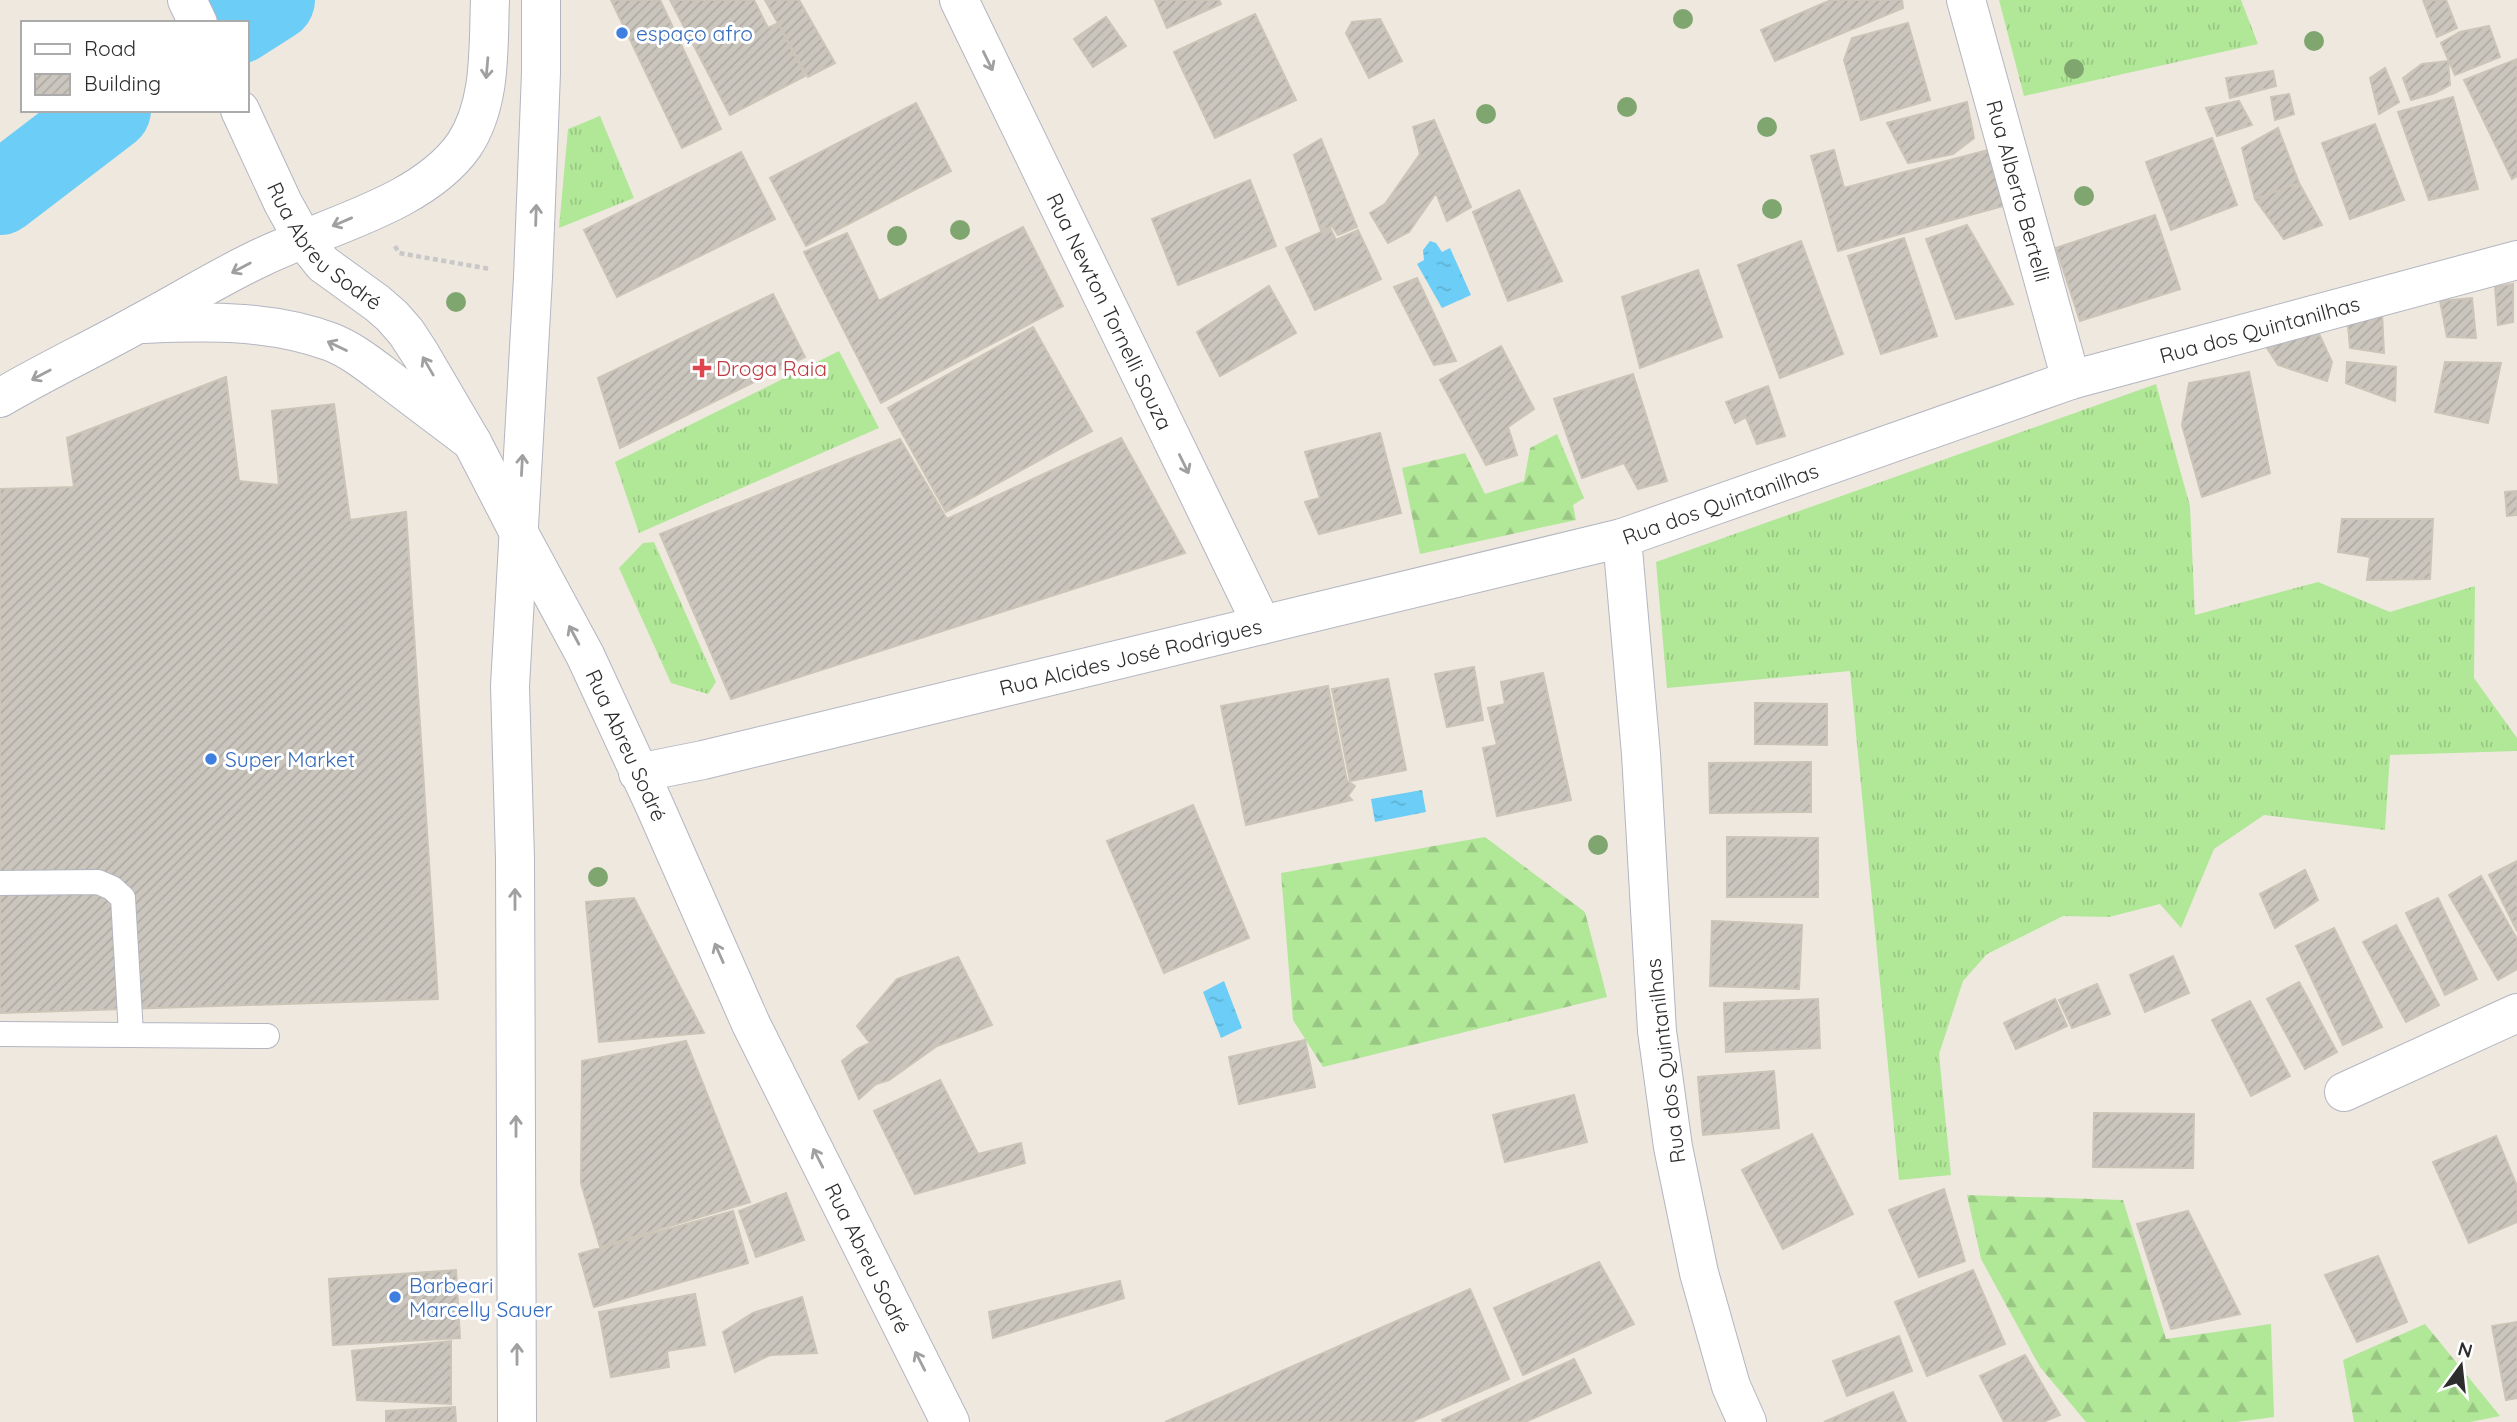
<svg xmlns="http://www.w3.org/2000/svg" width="2517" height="1422" viewBox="0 0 2517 1422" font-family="Quicksand,sans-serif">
<defs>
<pattern id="grass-tufts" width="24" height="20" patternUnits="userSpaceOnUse" patternTransform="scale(1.75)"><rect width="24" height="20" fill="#b1e898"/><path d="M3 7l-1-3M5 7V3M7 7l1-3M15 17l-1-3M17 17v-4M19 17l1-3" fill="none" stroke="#99c783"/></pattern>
<pattern id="forest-firs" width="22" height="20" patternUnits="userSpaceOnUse" patternTransform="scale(1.75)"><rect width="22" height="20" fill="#b1e898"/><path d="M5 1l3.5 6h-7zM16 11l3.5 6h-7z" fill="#99c783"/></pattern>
<pattern id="water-ripples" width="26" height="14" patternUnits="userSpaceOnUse" patternTransform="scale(1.75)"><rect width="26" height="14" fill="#6ccef6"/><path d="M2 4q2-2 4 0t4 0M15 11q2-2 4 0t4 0" fill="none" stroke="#5eb1d3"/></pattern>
<pattern id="building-hatch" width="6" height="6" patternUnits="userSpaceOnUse" patternTransform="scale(1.75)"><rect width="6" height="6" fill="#cbc6bd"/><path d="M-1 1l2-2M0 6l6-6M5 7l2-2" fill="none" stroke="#afaaa3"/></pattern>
</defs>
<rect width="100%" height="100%" fill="#efe8df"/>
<!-- grass -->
<path fill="url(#grass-tufts)" d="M1999 0H2241L2258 44 2024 96Z
M600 116 634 198 559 228 568 129Z
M839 351 879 428 639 533 615 462Z
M2156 384 2190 506 2195 615 2318 582 2390 612 2475 586 2474 678 2517 738V751L2390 755 2385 830 2264 815 2214 849 2181 928 2160 904 2109 917 2063 916 1987 954 1963 981 1939 1054 1951 1175 1899 1180 1850 671 1667 688 1656 562Z
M654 542 716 682 708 694 671 683 619 568 643 543Z"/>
<!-- forest -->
<path fill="url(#forest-firs)" d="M1557 434 1584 498 1573 505 1576 520 1420 554 1402 468 1465 453 1485 494 1524 481 1530 448Z
M1485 837 1585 912 1607 997 1323 1067 1293 1020 1281 873Z
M1967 1195 2123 1200 2166 1339 2271 1324 2274 1417 2236 1422H2086L2040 1367 1981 1259Z
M2425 1324 2500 1416 2470 1422H2354L2343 1360Z"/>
<!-- water -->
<path fill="url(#water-ripples)" d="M1430 241 1436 243 1442 252 1450 248 1471 295 1442 308 1417 264 1424 260 1423 250Z
M1422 790 1426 812 1375 822 1371 799Z
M1224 981 1242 1028 1221 1038 1203 992Z"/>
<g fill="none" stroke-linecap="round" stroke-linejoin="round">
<!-- river -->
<path stroke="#6ccef6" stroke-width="82" d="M238 23 274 0
M0 194 110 110"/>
</g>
<!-- building -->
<path fill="url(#building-hatch)" stroke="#cbc5b8" stroke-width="2" d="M611 0H660L721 129 682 148Z
M670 0H754L768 28 778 23 805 76 730 115Z
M765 0H799L835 63 808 77Z
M1155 0H1219L1221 4 1167 28Z
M1831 0H1902L1903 8 1775 61 1761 30Z
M2423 0H2446L2457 28 2437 37Z
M1255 14 1296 100 1215 138 1174 52Z
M1106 17 1126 46 1093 67 1074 39Z
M1380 19 1402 61 1369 78 1346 33 1352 22Z
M1908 23 1930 100 1861 120 1844 60 1852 38Z
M2489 26 2500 57 2455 75 2441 43 2460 32Z
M2517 59V176L2512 179 2464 80Z
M2448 61 2450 85 2435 93 2411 100 2403 78 2422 64Z
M2385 68 2399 102 2379 114 2370 78Z
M2273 71 2276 86 2230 98 2226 78Z
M2289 94 2294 114 2275 120 2271 97Z
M2453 97 2478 189 2429 200 2398 112Z
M2239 101 2252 125 2217 136 2206 108Z
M1967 102 1974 138 1953 154 1908 163 1887 123Z
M916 103 951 171 806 246 770 178Z
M1434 120 1471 207 1447 221 1436 193 1409 232 1388 243 1370 213 1385 204 1420 154 1413 127Z
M2375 124 2404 200 2350 219 2322 143Z
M2278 128 2299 183 2255 199 2242 148Z
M2212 138 2237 205 2171 230 2146 162Z
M1321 139 1357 227 1338 235 1332 226 1321 231 1294 155Z
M1834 150 1844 188 1988 150 2003 206 1838 251 1811 156Z
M741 152 775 219 617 297 584 230Z
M1250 180 1276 246 1178 285 1152 219Z
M2299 183 2322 225 2284 239 2255 199Z
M1519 190 1562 281 1508 301 1473 212Z
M2155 215 2180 289 2080 321 2056 248Z
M1967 225 2013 304 1956 319 1926 239Z
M1023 227 1063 306 881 403 804 252 847 233 879 301Z
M1330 228 1336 240 1358 230 1381 279 1315 310 1286 248Z
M1904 238 1937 336 1881 354 1848 256Z
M1801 241 1843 354 1780 378 1738 265Z
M1698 270 1722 337 1640 368 1622 297Z
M1417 278 1456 361 1434 365 1394 287Z
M2513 284V322L2498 325 2495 287Z
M1269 286 1296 333 1220 376 1197 332Z
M773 294 805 357 620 448 598 378Z
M2472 298 2476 338 2447 337 2440 301Z
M2382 312 2384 353 2350 348 2347 315Z
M2314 323 2332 362 2327 381 2278 365 2263 342Z
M1033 327 1092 431 946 512 888 408Z
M1501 346 1534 409 1508 427 1517 455 1486 465 1440 380Z
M2347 362 2396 367 2395 401 2346 383Z
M2445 362 2501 363 2488 423 2435 412Z
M2249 372 2270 473 2202 497 2182 425 2189 383Z
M1633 374 1667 481 1638 489 1624 463 1582 478 1554 399Z
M226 377 239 481 279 485 272 411 334 404 350 520 406 512 438 999 0 1013V489L74 487 67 438Z
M1768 386 1785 436 1757 444 1746 417 1735 423 1726 402Z
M1380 433 1401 513 1319 534 1305 502 1320 498 1305 452Z
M1121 438 1185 553 731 699 660 534 900 439 947 519Z
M2517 491V515L2507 516 2505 492Z
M2342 519H2433L2430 579 2367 580 2370 557 2338 552Z
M1474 667 1483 720 1447 727 1435 674Z
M1543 673 1571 800 1497 816 1483 748 1497 745 1488 708 1505 704 1501 682Z
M1388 679 1406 770 1350 781 1332 689Z
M1328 686 1347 781 1355 786 1348 796 1352 800 1246 825 1221 706Z
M1755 703 1827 704V745L1755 744Z
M1811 762V812L1710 813 1709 763Z
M1193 805 1249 938 1164 973 1107 841Z
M1727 837 1818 838V897H1727Z
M2517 861V931L2489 875Z
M2305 870 2318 900 2275 928 2260 894Z
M2481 876 2517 939V969L2498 980 2449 895Z
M634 898 704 1033 599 1042 586 902Z
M2438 898 2477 979 2445 995 2406 913Z
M1712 921 1802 925 1799 989 1710 986Z
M2396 925 2439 1005 2406 1022 2363 942Z
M2334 928 2382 1027 2343 1045 2296 946Z
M2173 956 2189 993 2145 1012 2130 975Z
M958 957 992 1025 937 1046 889 1080 876 1084 859 1099 842 1061 857 1049 870 1043 857 1026 897 979Z
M2299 982 2337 1052 2305 1069 2267 999Z
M2097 984 2110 1014 2072 1028 2059 1000Z
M1818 999 1820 1048 1726 1052 1724 1003Z
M2055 999 2067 1026 2016 1049 2004 1023Z
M2250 1001 2290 1076 2251 1096 2212 1020Z
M1305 1040 1315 1087 1239 1104 1229 1057Z
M686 1041 750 1202 600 1247 581 1183 582 1061Z
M1774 1071 1779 1128 1703 1135 1698 1077Z
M940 1080 978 1154 1021 1143 1025 1163 915 1194 874 1111Z
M1574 1095 1587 1142 1505 1162 1493 1115Z
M2094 1113 2194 1114 2193 1168 2093 1167Z
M1812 1134 1853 1214 1783 1249 1742 1170Z
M2496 1136 2517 1186V1222L2469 1243 2433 1162Z
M1944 1189 1965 1261 1919 1277 1889 1210Z
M786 1193 804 1240 756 1257 739 1211Z
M733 1211 748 1263 594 1307 579 1254Z
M2188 1211 2240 1314 2171 1329 2137 1224Z
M2378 1256 2407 1322 2357 1342 2325 1275Z
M1599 1262 1634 1324 1523 1375 1494 1308Z
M456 1270 460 1338 333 1345 329 1279Z
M1973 1270 2005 1344 1927 1376 1895 1302Z
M1120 1281 1124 1298 993 1338 989 1312Z
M1470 1289 1509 1379 1411 1422H1165Z
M695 1294 705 1345 667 1351 669 1367 611 1377 599 1312Z
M802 1297 817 1353 770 1355 735 1372 723 1332 753 1313Z
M2517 1322V1398L2506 1400 2492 1326Z
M1899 1336 1912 1371 1847 1396 1833 1361Z
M451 1341V1404L357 1400 352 1351Z
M2025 1355 2060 1415 2043 1422H2004L1980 1376Z
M1574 1359 1591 1393 1525 1422H1443L1442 1420Z
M1893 1392 1906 1422H1824Z
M455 1407 456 1422H386V1411Z"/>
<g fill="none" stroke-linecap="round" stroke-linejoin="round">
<defs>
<path id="service" d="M0 883 98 882 112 888 123 898 131 1034
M0 1034 267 1036"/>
<g id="minor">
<path id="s1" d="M959 0 1262 625"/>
<path id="s2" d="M1966 0 2071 380"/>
<path id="s3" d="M638 773 703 760 1622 538"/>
<path d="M2344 1092 2517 1013"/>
<path id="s4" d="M1747 1422 1731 1386 1699 1273 1673 1147 1657 1031 1641 754 1622 538 2071 380 2517 260"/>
</g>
<g id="tertiary">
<path d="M187 0 198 23"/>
<path id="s5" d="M240 110 283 203 303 239 323 264 377 303 392 316 406 332 421 355 472 442 519 533"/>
</g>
<g id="secondary">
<path d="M144 324C207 321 271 320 331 342 354 351 375 369 394 383 420 403 446 422 472 442"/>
<path d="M0 398C44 372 91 350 136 325 178 303 219 277 262 257 326 226 423 204 464 145 492 103 488 48 490 0"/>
<path id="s6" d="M519 533 585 655 653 802 751 1024 950 1422"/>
<path d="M517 1422 515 859 510 686 533 277 541 73V0"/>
</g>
</defs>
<!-- service casing -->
<use href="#service" stroke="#b3b5c1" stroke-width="26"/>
<!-- minor casing -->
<use href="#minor" stroke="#b3b5c1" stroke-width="40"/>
<!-- tertiary casing -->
<use href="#tertiary" stroke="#b3b5c1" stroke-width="40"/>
<!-- secondary casing -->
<use href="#secondary" stroke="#b3b5c1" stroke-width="40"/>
<!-- path -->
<path stroke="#c8c8c8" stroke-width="4.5" stroke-dasharray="5 3.5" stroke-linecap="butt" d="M395 246 399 253 490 269"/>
<!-- service -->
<use href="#service" stroke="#fff" stroke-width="24"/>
<!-- minor -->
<use href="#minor" stroke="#fff" stroke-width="38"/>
<!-- tertiary -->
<use href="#tertiary" stroke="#fff" stroke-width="38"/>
<!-- secondary -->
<use href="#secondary" stroke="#fff" stroke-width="38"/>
</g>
<!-- trees -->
<g fill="#80a670">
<circle cx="1683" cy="19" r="10"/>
<circle cx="2314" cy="41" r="10"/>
<circle cx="2074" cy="69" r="10"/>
<circle cx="1627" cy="107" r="10"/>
<circle cx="1486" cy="114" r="10"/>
<circle cx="1767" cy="127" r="10"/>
<circle cx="2084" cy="196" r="10"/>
<circle cx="1772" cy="209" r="10"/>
<circle cx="960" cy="230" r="10"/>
<circle cx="897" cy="236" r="10"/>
<circle cx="456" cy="302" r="10"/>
<circle cx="1598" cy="845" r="10"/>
<circle cx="598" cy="877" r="10"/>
</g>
<!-- one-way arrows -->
<defs><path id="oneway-shaft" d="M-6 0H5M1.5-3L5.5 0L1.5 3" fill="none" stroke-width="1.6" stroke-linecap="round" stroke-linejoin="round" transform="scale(1.75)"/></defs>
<g stroke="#a0a0a0">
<use href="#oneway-shaft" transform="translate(988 61) rotate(64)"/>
<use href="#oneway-shaft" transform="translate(487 68) rotate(95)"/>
<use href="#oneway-shaft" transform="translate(536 215) rotate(-88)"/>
<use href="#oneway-shaft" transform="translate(342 222) rotate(157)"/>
<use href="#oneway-shaft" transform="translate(241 268) rotate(152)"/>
<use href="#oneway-shaft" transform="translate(337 346) rotate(-154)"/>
<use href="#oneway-shaft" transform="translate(428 366) rotate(-120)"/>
<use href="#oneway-shaft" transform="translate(41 375) rotate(152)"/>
<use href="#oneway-shaft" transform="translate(1184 464) rotate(64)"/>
<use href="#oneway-shaft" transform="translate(522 465) rotate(-87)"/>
<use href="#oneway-shaft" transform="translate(574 635) rotate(-118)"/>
<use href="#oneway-shaft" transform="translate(515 899) rotate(-90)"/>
<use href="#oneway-shaft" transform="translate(719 953) rotate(-114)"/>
<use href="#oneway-shaft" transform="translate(516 1126) rotate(-90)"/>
<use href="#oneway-shaft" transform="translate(818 1158) rotate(-117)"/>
<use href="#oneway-shaft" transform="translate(517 1354) rotate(-90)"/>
<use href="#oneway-shaft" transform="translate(920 1361) rotate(-117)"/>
</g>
<!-- markers -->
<g fill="#3f7fe0" stroke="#fff" stroke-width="2.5">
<circle cx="622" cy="33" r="7"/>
<circle cx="211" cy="759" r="7"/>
<circle cx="395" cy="1297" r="7"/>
</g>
<path fill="#e0444e" stroke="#fff" stroke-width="2.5" d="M698.5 357.5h7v7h7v7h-7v7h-7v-7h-7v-7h7z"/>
<g text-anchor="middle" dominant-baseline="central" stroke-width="6" stroke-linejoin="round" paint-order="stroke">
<!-- shop labels -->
<g font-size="21" fill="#366cbe" stroke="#fff" text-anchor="start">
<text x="636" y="33">espaço afro</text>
<text x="225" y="759">Super Market</text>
<text x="409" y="1285">Barbeari<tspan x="409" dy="24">Marcelly Sauer</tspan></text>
</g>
<!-- street labels -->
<g font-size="21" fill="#2d2d2d" stroke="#fff">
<text stroke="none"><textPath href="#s2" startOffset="198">Rua Alberto Bertelli</textPath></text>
<text stroke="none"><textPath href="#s5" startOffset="163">Rua Abreu Sodré</textPath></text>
<text stroke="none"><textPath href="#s1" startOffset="346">Rua Newton Tornelli Souza</textPath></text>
<text stroke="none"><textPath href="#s4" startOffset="1568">Rua dos Quintanilhas</textPath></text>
<text stroke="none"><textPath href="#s4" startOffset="1001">Rua dos Quintanilhas</textPath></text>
<text stroke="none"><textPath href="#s3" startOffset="506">Rua Alcides José Rodrigues</textPath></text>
<text stroke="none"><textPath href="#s6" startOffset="238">Rua Abreu Sodré</textPath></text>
<text transform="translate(1665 1061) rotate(-97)">Rua dos Quintanilhas</text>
<text stroke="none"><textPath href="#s6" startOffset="805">Rua Abreu Sodré</textPath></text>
</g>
<!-- health labels -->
<g font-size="21" fill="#be3a42" stroke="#fff" text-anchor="start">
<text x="716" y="368">Droga Raia</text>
</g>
</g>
<!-- legend -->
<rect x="21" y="21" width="228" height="91" fill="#ffffff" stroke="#ababab" stroke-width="2"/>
<rect x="35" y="44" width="35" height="10" fill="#ffffff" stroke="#ababab" stroke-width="2"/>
<text x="84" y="56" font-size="21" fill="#2d2d2d">Road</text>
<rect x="35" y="74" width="35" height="21" fill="url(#building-hatch)" stroke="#ababab" stroke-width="2"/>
<text x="84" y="91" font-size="21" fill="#2d2d2d">Building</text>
<!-- north arrow -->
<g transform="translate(2461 1366) rotate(15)" stroke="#ffffff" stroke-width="5" paint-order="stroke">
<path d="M0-5L12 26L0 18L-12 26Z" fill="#2d2d2d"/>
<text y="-10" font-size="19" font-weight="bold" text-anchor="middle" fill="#2d2d2d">N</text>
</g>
</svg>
